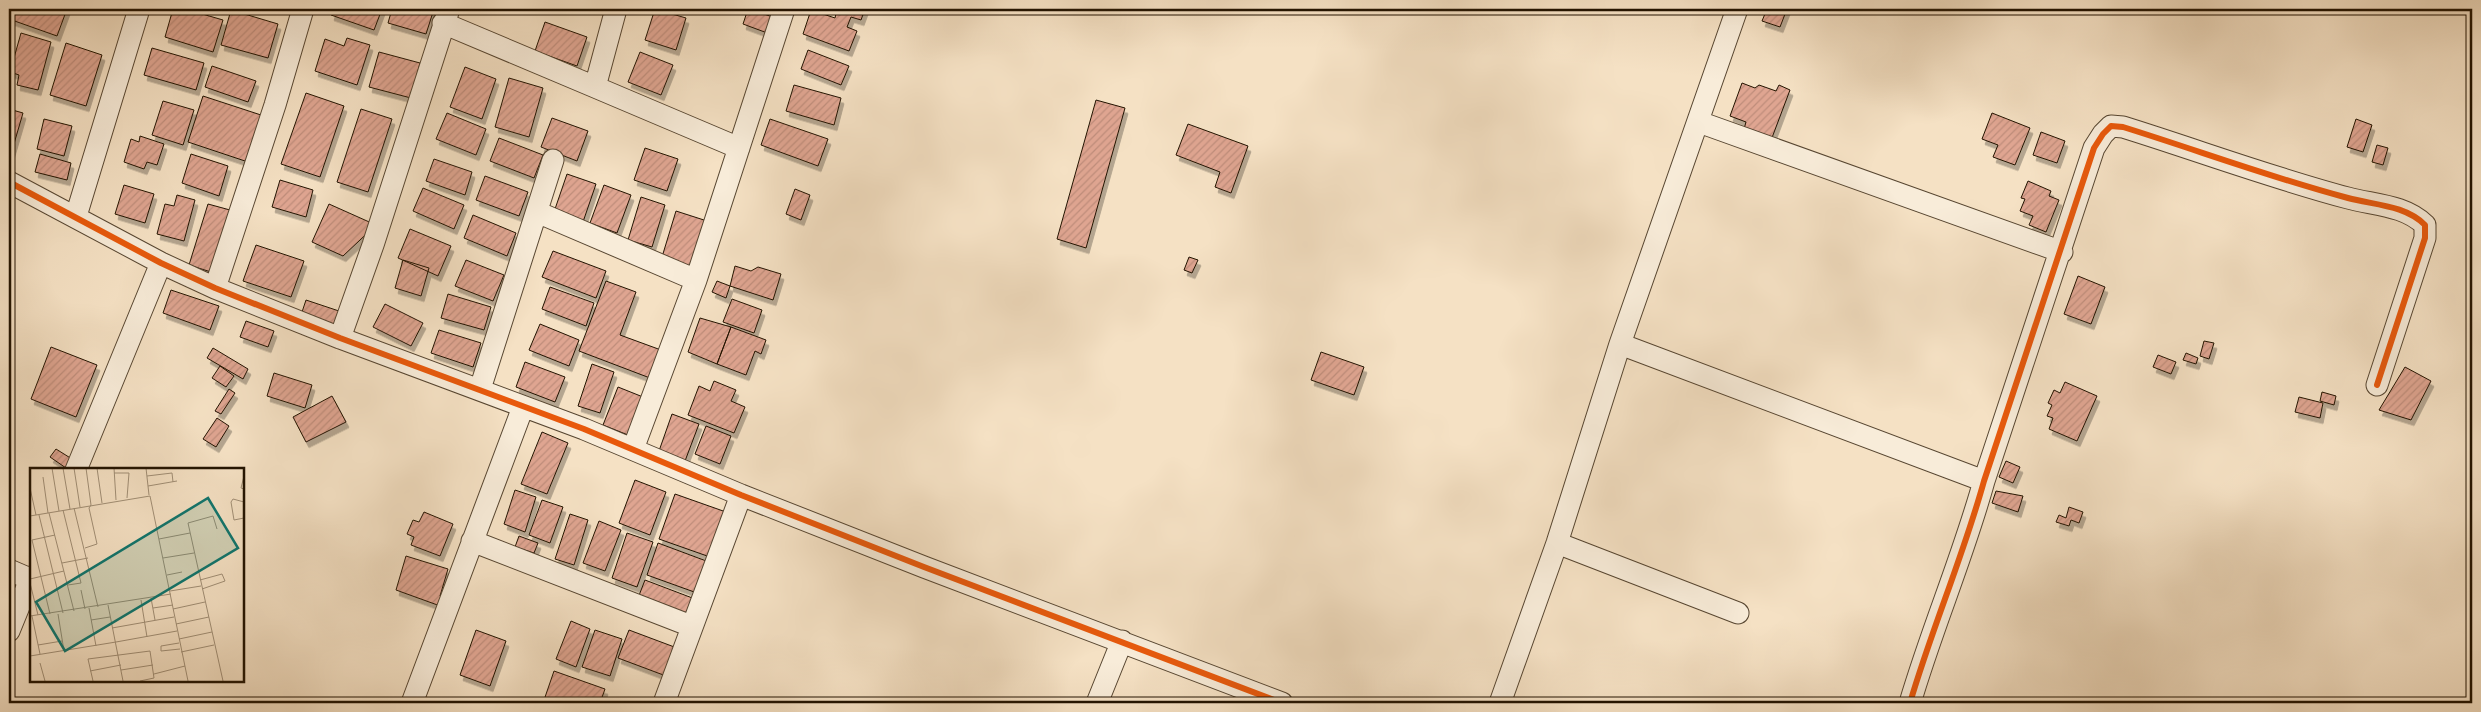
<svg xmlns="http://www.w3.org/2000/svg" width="2481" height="712" viewBox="0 0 2481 712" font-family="'Old Standard TT',serif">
<defs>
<pattern id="building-hatch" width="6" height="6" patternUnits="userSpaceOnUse" patternTransform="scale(1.25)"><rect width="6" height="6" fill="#dfa591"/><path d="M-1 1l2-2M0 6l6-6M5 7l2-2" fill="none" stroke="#bf8d7b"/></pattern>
<filter id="shadow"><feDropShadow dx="3" dy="5.5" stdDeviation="0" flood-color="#0004"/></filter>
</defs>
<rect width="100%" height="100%" fill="#f5e1c4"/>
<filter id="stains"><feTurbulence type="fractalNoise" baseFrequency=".004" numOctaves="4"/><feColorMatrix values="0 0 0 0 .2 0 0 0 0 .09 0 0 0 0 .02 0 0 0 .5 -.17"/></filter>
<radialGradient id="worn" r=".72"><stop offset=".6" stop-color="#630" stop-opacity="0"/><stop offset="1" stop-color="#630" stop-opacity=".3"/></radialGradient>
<!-- building -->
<path fill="url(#building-hatch)" stroke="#221300" filter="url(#shadow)" d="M9 9H67L57 36 9 19Z
M173 9H185L223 20 213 52 165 37Z
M333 9H382L374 30 331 15Z
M392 9H434L426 34 388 23Z
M655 9 686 18 676 50 645 40Z
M748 9 776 18 770 34 743 24Z
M837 9H865L861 20 851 17 847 27 857 31 849 51 803 34 811 10 835 18Z
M1767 9H1787L1780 27 1762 21Z
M231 10 278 24 268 58 221 45Z
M545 22 587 37 577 66 535 51Z
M21 33 51 42 38 90 17 85 19 75 10 72Z
M347 38 370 45 357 85 315 71 325 39 344 46Z
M66 43 102 55 86 106 50 95Z
M152 48 204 63 196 90 144 75Z
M808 50 849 66 841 85 801 69Z
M379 52 420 63 411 98 369 87Z
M640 52 673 65 661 95 628 82Z
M212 66 256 81 248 102 205 87Z
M465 67 496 79 482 119 450 107Z
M509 78 543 88 529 137 495 127Z
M1742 83 1755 88 1759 85 1776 91 1779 85 1790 90 1770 143 1744 129 1746 122 1730 116Z
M794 85 841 98 834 125 786 111Z
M306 93 344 106 320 177 281 164Z
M203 96 264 116 248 162 188 142Z
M1096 100 1125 108 1086 248 1057 239Z
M163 101 194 110 183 145 152 135Z
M9 109 23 113 11 154 9 153Z
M361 109 392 119 368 192 337 182Z
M447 113 486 129 476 155 436 139Z
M1992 113 2030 128 2015 165 1993 157 1998 145 1982 139Z
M552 118 588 131 577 161 541 147Z
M44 119 72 126 64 156 37 149Z
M770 119 828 139 818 166 761 145Z
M2356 119 2372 125 2363 152 2347 147Z
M1188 124 1248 146 1231 193 1215 187 1220 172 1176 155Z
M2041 132 2065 141 2057 163 2033 155Z
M140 136 164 144 157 165 147 162 144 169 124 162 131 139 139 142Z
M499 138 543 155 534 178 490 161Z
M2377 145 2388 148 2383 165 2372 162Z
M645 148 678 159 667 191 634 180Z
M40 154 71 163 67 180 35 172Z
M191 154 228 166 219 196 182 183Z
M434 159 472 172 465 195 426 181Z
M567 174 596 184 583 222 554 212Z
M485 176 528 192 519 216 476 200Z
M280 180 313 190 306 217 272 207Z
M2028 181 2051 191 2049 196 2059 200 2046 232 2029 225 2033 216 2020 211 2025 199 2021 198Z
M124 185 154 194 145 223 115 214Z
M604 185 631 195 617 233 590 223Z
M423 188 464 205 454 229 413 211Z
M795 189 810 195 801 220 786 214Z
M177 195 195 200 184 241 157 234 165 204 174 206Z
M641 197 665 205 652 247 628 240Z
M208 204 230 210 211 272 189 265Z
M329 204 376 225 343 256 312 242Z
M676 211 707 221 693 267 662 257Z
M473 215 516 233 507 256 464 238Z
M410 229 451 246 438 276 398 258Z
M256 245 304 261 291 297 243 281Z
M553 251 606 271 596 298 542 277Z
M1189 257 1198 260 1192 273 1184 270Z
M403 260 429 268 421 296 395 288Z
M466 260 504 275 493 301 455 286Z
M735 266 751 271 758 267 781 274 773 300 730 286Z
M2078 276 2105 287 2091 324 2064 314Z
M606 281 636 292 620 335 661 350 650 378 579 351Z
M717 281 730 286 726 298 712 292Z
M550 287 594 303 586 326 542 309Z
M171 290 219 306 210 330 163 313Z
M448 294 491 307 484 330 441 318Z
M732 299 762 310 754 333 723 322Z
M306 300 348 314 343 329 301 315Z
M385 304 423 323 411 346 373 327Z
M700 318 731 327 717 364 688 352Z
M246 321 274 331 268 347 240 337Z
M540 324 579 340 569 366 529 350Z
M731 327 766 340 761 354 755 351 746 375 717 364Z
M439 330 481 343 473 367 431 353Z
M2204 341 2214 343 2209 359 2200 356Z
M51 347 97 365 76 417 31 399Z
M213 348 248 369 243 379 207 358Z
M1321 352 1364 367 1354 395 1311 380Z
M2186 353 2198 358 2196 364 2183 360Z
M2158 355 2176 362 2171 374 2153 367Z
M525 362 565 377 555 402 516 387Z
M592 364 614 372 600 413 578 406Z
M220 366 234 376 226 387 212 378Z
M2405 367 2431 381 2411 420 2379 410Z
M274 373 312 385 305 408 267 396Z
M714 381 736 390 731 401 745 407 734 433 688 415 699 386 710 391Z
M2065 382 2097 396 2077 441 2049 429 2053 418 2047 416 2052 405 2048 403 2054 390 2060 393Z
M618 387 643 397 628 435 603 425Z
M229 389 235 393 221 414 215 411Z
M2322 392 2336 396 2334 405 2320 401Z
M332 396 346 422 306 442 293 417Z
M2299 397 2323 403 2320 418 2295 412Z
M672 414 699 424 685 461 659 451Z
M217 418 229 426 216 447 203 439Z
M706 426 731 436 720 464 695 454Z
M542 432 568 443 547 494 521 484Z
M56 449 72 459 66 468 50 457Z
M2006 461 2020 467 2013 483 1999 477Z
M635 480 666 492 650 535 619 523Z
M515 490 536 497 525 532 504 524Z
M1996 491 2023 496 2018 512 1992 503Z
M675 494 726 512 710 557 659 539Z
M542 500 563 507 550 543 529 535Z
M2069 507 2083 512 2079 523 2071 520 2069 526 2056 522 2059 515 2066 518Z
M424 512 453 524 440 556 411 545 414 537 407 534 413 520 419 522Z
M570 514 588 520 574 565 555 559Z
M599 521 621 530 605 571 583 563Z
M627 533 653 542 637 587 612 578Z
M519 536 538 543 534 553 515 547Z
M658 543 709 562 697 593 647 575Z
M406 556 448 569 440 596 446 598 443 607 396 590Z
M645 580 695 599 688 617 638 598Z
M571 621 590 629 576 667 556 659Z
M476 630 506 641 490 686 460 675Z
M595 630 622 639 610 676 582 667Z
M629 630 677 648 666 676 618 658Z
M554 671 605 689 600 703H543Z
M439 698 454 703H437Z"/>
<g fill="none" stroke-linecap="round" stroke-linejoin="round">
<defs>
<path id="minor" d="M443 23 595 87 616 9
M595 87 739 148
M1699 122 2062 252
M9 182 161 263 215 288 340 338 584 429 741 495 924 567 1282 703
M537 212 696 280
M76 216 139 9
M215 288 275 105 303 9
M340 338 373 245 449 9
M1620 344 1984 481
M480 389 553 160
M633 449 696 280 784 9
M76 470 161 263
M472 541 691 626
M1557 543 1738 613
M9 570 30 579
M9 631 31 577
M412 703 523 407
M664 703 741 495
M1097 703 1122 641
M1500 703 1557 543 1620 344 1737 9
M1910 703C1932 628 1963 557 1984 481L2094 148 2103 134 2111 126 2123 127C2197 150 2272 178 2348 198 2374 205 2405 205 2425 225V238L2377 385"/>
</defs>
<!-- minor casing -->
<use href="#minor" stroke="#574631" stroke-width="23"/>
<!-- minor -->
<use href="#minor" stroke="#f8ecd9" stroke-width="21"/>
<defs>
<path id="cycleway" d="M9 182 161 263 215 288 340 338 584 429 741 495 924 567 1282 703
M1910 703C1932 628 1963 557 1984 481L2094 148 2103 134 2111 126 2123 127C2197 150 2272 178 2348 198 2374 205 2405 205 2425 225V238L2377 385"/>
</defs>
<!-- cycleway casing -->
<use href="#cycleway" stroke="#f8ecd9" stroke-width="9"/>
<!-- cycleway -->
<use href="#cycleway" stroke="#e8590c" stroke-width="6"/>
</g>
<!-- overview -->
<g transform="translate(30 468)">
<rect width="214" height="214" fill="#f5e1c4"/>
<path fill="none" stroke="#a18f76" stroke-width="1" d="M22 0 29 43M33 0 40 41M44 0 50 39M67 0 72 35M84 0 86 32M116 0 119 27M84 5H99L97 30M117 8 142 5 143 14M214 8 211 20 214 21M13 9 18 45M118 18 147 13M0 20 6 47M214 34 203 31 201 34 204 52 214 50M44 40 68 139M33 42 51 115 38 117M19 45 44 143M9 47 33 145M0 48 120 28 158 213M187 61 183 48 158 55 193 213M129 71 160 65M55 80 67 76 59 40 61 37 56 0M133 90 164 85M32 95 58 90M137 107 152 104M0 111 34 103M170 112 192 106 195 113 172 121M0 115 8 147M51 122 55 141M140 123 171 118M121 130 125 152M111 132 117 169M78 137 93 213M59 140 66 178M123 140 143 137M143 141 175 134M20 146 2 72 25 67M28 146 34 183M0 148 141 126M2 148 10 186M61 152 80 149M146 156 179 149M82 160 144 149M149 171 182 164M86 174 147 163M149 175 131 178V183L150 181M8 177 32 173M151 184 184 177M0 188 86 174M10 195 15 213M91 202 123 197M60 203 91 197M124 206 155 198M63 213 58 191 120 183 124 210 110 213"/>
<path fill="#0f766e" fill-opacity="0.15" stroke="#0f766e" stroke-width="2.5" d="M178 30 208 80 35 183 6 134Z"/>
<rect width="214" height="214" fill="none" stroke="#221300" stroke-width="2.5"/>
</g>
<!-- margin -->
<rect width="2481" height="712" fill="none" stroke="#f5e1c4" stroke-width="30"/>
<rect x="10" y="10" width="2461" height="692" fill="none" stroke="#221300" stroke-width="2.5"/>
<rect x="15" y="15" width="2451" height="682" fill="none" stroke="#221300"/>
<rect width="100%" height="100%" filter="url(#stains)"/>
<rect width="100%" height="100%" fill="url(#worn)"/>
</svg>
